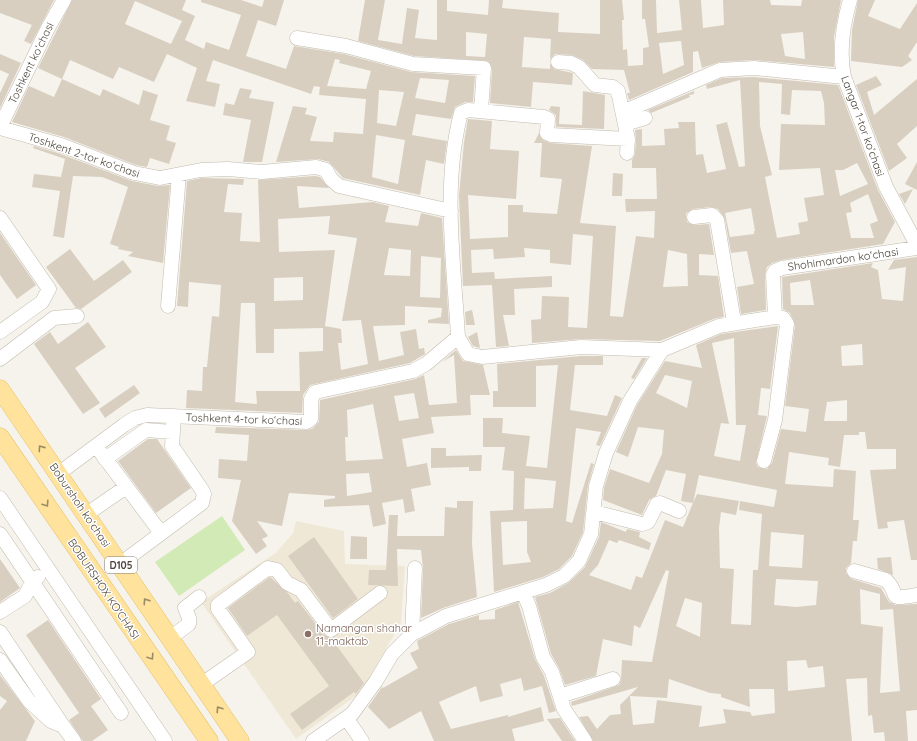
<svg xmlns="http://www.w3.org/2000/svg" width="917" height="741" viewBox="0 0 917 741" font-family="Quicksand,sans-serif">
<rect width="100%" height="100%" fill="#f6f3ec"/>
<!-- education -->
<path fill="#efe8d6" d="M296 521 344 531 345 564 405 566 401 623 360 693 296 739 201 602 276 553 293 533Z"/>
<!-- green -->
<path fill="#d2eab5" d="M222 516 245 550 179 596 155 562Z"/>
<!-- building -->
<path fill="#d8cfc1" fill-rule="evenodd" d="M0 0H54L31 44 24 41 32 25 0 13Z
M72 0H186L182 10 195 16 185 40 204 49 206 42 229 50 241 15 201 2V0H241L262 7 264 0H284L276 26 258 20 246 56 286 69 294 46 344 54 411 72 475 76 473 102H465L455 107 451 119 416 114 412 135 447 141 444 164 426 160 420 195 343 178 329 162 318 159 276 162 293 106 307 108 305 114 317 117 310 141 333 142 334 132 363 134 366 99 319 95 320 87 314 86 311 94 213 60 206 81 220 84 215 107 186 101 197 68 167 54 154 82 119 67 113 79 70 60 62 79 38 68ZM135 1 182 21 171 44 125 24ZM335 59 340 60 339 63 371 71 366 89 327 86ZM420 78 449 80 445 103 415 98ZM379 90 404 92 396 126 377 123ZM376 135 405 140 398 184 372 177Z
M365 0H385L378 40 402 44 407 8 419 10 415 38 437 40V0H447V11L488 15 489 0H503L502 8 559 13 558 32 600 34V0H622L624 20H622L623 50 627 49 628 66 643 65V48L649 47 645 19H642V0H656L657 33 682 30 679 0H701L703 28 724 25 723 0H770L771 5 801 6 802 0H841L834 37V67L754 60 719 62 702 68 698 51 693 52V72L629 100 627 93H630L624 70 592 69 583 60 572 55 555 54 550 59 551 39 524 37 522 67 550 69V64L554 69 573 73 572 85 533 82 531 107 490 103 492 69 488 61 414 56 358 41ZM466 32 487 34 485 57 466 56ZM803 32 805 59 785 56 781 34ZM681 41 684 65 663 74 659 43Z
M858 0H875L868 16 900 29 917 3V42L908 56 912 60 902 67 851 61 852 30Z
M0 54 21 63 0 108V93L9 74 0 70Z
M876 76 882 85 867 92 874 115 917 79V126L897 144 907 158 889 171 856 85Z
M754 77 838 85 878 190 895 222 883 244 781 260 772 263 767 267 765 275 766 310 741 314 737 287 754 284 747 251 731 253 725 219 718 209 711 207 693 209 686 213 687 222 695 225 709 224 714 255 699 254V275L718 276 724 317 716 318 660 341 581 339 532 343 531 320 541 319 542 296 569 297 568 327 587 328 593 236 573 234 571 265 550 263V250L524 248 525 257 494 259 493 249 471 250 472 273 494 272 495 279 552 276V287L514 289 515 315H503L509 346 496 347 492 285 463 286 459 196 464 142 468 119 492 121 490 149 519 151 516 199 468 195 470 239 508 237V205H523V212L557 214 562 179 540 177 542 143H534L539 133 543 140 550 143 592 146 580 223 616 226 610 316 623 317 636 236 654 238 655 211 626 212 625 199H657L656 168H632V160L635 154 636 139 635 130 642 129V146L665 145 664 129 679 128 678 122H695L696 155 703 154 707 173 726 169 716 125 727 122 739 167 745 166 740 80 707 89 706 85 722 78ZM759 82 782 84 781 114 790 115 792 90 821 91 824 103 825 125 781 124 779 170 820 168 824 195 804 198 808 221 798 223 800 234 777 238 765 177 772 175 760 126ZM857 163 868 184 840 196 835 170H843ZM868 194 878 221 870 224 874 238H851L846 213 852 212 850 203ZM751 208 755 231H754V234L730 237 725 213ZM668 250 687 254 688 286 663 287Z
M62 79 100 96 103 89 139 105 143 90 158 95 150 120 170 126 166 140 176 143 169 164 150 158 147 167 136 165 64 137 12 122 29 86 54 97Z
M240 88 252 90 249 98 274 102 262 162H243L251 120 223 115 225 103 234 105Z
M583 91 605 95 604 129 556 127V115L549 110 551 106 560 107 559 124 582 125Z
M694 91V94L689 95 690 97 651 113 648 110Z
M34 146 58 153 132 181 158 186 170 185 163 263 128 256 133 252 118 249 119 247 110 244 128 187 102 177 73 176 64 238 53 236 60 191 32 187 34 174 61 177 65 159 33 148Z
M917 162V190L905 184Z
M613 173 623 174 622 196H612Z
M315 176 320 177 329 188 297 186 299 208 373 202 389 206 385 222 418 226 421 213 442 218 449 324 428 323V320L441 317 442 308 405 306V325L373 326 379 361 404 355 400 332 416 329 419 349 424 348 425 354 410 363 310 385 303 395 302 413 186 408 187 390 202 391 203 367H207L212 316 219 317 221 285 189 282 188 307 177 306 187 181 202 178 244 179 243 185 228 184 224 212 242 213 240 241 260 242 258 180ZM330 216 328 234 357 238 342 321 361 320 368 364 341 370 338 343H342L341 329 325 326 335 250 279 252 278 219ZM389 248 411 250 410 276 384 275ZM421 256 441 258 440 298 420 297ZM303 277V300L274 301V278ZM241 303H255L256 353H274V329L323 328V351L299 352 300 391H256L257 404 235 402Z
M913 189 905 204 899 194Z
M0 233 36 285 17 299 0 275Z
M70 249 94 281 123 260 132 272 81 309 76 308 46 267Z
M917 257V560H911L904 520 887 522 888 528 878 529 870 470 896 469V449H867L865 432H859V435H844L840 467 828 465 829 458 789 452 785 484 833 487 834 469 856 471 853 520H859L857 541H853L851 563 846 568V573L852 579 881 588 889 602 895 605 917 604V710L906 711 908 741H885L884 732 874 733 872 715 868 716 867 678 846 679 852 741H593L579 717 588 716 597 729 610 715 621 714 620 705 638 687 572 706 571 702 619 685 621 680 622 660 652 662 669 571 666 570 640 628 634 625 632 646 603 639 596 676 565 685 559 668 551 654 535 597 550 593 568 583 585 567 599 537 601 522 626 532 627 529 640 532 639 537 651 543 649 550 619 540 617 543 609 540 598 565 589 575 631 590 636 576 642 578 665 520 683 527 693 503 681 501 686 474 666 470 656 496 649 500 642 515 603 500 604 488 610 469 649 483 662 454 664 430 638 427 628 457 616 452 637 405 665 361 702 368 696 345 721 334 778 326 770 389 761 388 758 415 767 416 756 463 758 467 767 469 772 463 781 429 806 432 809 409 785 406 795 325 790 313 783 309 782 277 873 263 871 267 878 270 882 299 903 301 906 267 888 270 894 260ZM810 280 814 305H791L790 283ZM734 338 736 425H746L740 461 714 456 721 423 729 424 712 343ZM862 344 863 365 842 366 841 346ZM665 375 692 381 687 408 656 393ZM847 400V421H824L827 402ZM699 475 777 490 774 507 740 501 739 510 762 514 758 570H753L751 625 731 624 734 569 720 568 719 528 721 512 736 515 739 501 697 494 693 503ZM771 532 804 535 802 568 769 566ZM776 579 818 581 816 605 796 607 774 605ZM860 589 880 594V610L893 609 900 691 880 693 883 627 861 624ZM685 598 702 603 700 637 676 626ZM806 660 808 668 823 666 825 687 788 691 787 661ZM669 679 710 693 721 694V697L750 707 749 689H774L775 713 752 716 750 712 723 709 726 723 699 727 702 706 657 700 654 723 633 725 630 696 667 698Z
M472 310 475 325H466L465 312Z
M88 322 106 347 75 368 100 403 83 414 34 344 50 332 58 344Z
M477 332 480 348 473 346 468 337Z
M456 350 463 361 483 365 490 395H470L471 415 431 417 434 433 402 439 407 467 427 463 431 485 411 489 415 511 405 513 403 499 382 503 386 524 373 527 369 505 324 507V500L335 498V496L289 493 282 526 257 521 268 536 262 539 267 546 256 554 232 521 241 480 218 478 219 459 247 461 249 435 215 433 216 427 307 430 312 429 319 422 320 400 415 379 424 375 429 405 457 403 454 355 442 362ZM414 393 419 418 399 421 394 396ZM373 404 383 459 346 461 345 437H348L347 410ZM369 473 372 492 347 496 346 474Z
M581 356H603V365H575L570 410 607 416 615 395 622 398 600 446 596 445 601 432 576 428 566 521 572 523 591 463 594 464 588 485 583 532 572 556 559 569 543 577 494 592 490 511 513 510 514 471 502 470 505 447H483V418H503L502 433 530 436 526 466 547 468 558 365 536 366V407H493V391H498L497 364ZM525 478 556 481 553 508 524 509ZM527 521V552L531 562 503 565 501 522Z
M642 358H647L634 379 631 378Z
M134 385 140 393 105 418 99 409Z
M148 439H157L191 488 156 513 118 461Z
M431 448H446V456L482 455 481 471H469V467L431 468Z
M457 501H473L472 544 477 597 443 608 421 618 423 568 421 550 397 549 398 586 368 585 369 570H386L389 515H398L397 536H444L445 507 457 508Z
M351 536 367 537V559H350Z
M314 537 358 599 333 618 288 556Z
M891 557 893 575 878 569 877 558Z
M0 559 20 588 0 602Z
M270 577 287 592 295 603 298 601 324 635 331 638 364 683 356 694 354 692 302 730 290 714 329 686 277 615 247 636 228 608Z
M518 602 535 659 544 676 556 711 549 713 542 686 524 691 521 678 500 684 503 696 480 702 476 686 439 702 451 729 508 715V717L541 707 544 721 512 729 515 741H434L421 711 389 729 368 707 382 687 383 688 418 668 410 653 419 649 417 641 449 624 479 615V620L495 619V610Z
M48 620 101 699 91 706 108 730 92 741H83L69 720 79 713 26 635Z
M0 675 35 721 26 741H0V710L7 701 0 696Z
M560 718 575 741H562L547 719Z"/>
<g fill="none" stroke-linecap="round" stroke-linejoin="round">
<defs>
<path id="minor" d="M850 0C843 24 839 52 844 77L886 187 917 245
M297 38 346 46 413 64 484 68 481 111
M558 62 571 63 579 67 595 85 613 87 618 91 628 139 627 153
M623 112 720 70 754 68 844 77
M625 124 645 118
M0 127 48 28 64 0
M0 128 61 145 134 173 160 178 201 170 228 169 262 172 316 167 326 170 331 179 339 186 451 211
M628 139 551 135 547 133 548 119 544 117 468 110 461 113C442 185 454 264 458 337L468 354 482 357 581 347 662 350
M694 217 712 215 717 220 734 322
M0 218 49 289 42 302 0 332
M168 306 179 175
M0 359 54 318 77 316
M96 446 161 533
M105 459 146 430 172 432
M764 461 775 420 787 324 783 318 775 317
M58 474 124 425 135 418 147 415 307 422 311 419V399L315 392 413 371 426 364 458 337
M0 498 165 741
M594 512 642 524 648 522 657 504 660 503 679 511
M87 514 126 487
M0 534 121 713
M120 564 202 503 204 494 202 490 172 446 174 416
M854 571 886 580C902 595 883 601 917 595
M523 592 529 606 543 657 552 672 564 709 585 741
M0 612 25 596 33 580 38 577
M0 632 63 726
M412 634 415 568
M170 638 189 624V618L185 608 199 597
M0 660 29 701 51 721 63 726 74 741
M202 684 248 652 218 609V605L268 568 277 570 287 583 301 590 331 630 380 593
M560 696 613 679
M347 719 362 741
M313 741 352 714 376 681 392 654 412 634 446 616 546 585 564 576 579 561 591 534 596 486 606 453 630 401 662 350 719 326 775 317 773 275 775 271 782 268 917 248"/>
<path id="major" d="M0 389 240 741
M0 437 209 741"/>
</defs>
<!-- minor casing -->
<use href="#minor" stroke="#c2bbae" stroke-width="15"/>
<!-- major casing -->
<use href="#major" stroke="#e6c16a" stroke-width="19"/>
<!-- minor -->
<use href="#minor" stroke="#fff" stroke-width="14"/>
<!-- major -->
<use href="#major" stroke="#ffe39c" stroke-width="18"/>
</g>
<!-- one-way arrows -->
<defs><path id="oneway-chevron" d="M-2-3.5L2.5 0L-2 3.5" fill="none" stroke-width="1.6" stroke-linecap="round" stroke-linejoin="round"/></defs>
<g stroke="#9c8c66">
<use href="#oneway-chevron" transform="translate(41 448) rotate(-125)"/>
<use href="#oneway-chevron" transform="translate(46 504) rotate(56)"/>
<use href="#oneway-chevron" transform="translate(146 601) rotate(-124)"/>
<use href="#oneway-chevron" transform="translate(151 657) rotate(56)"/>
<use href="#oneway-chevron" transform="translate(219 709) rotate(-124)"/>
</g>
<!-- markers -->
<circle fill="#8d6e63" stroke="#fff" stroke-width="1.5" cx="308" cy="634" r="4"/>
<g text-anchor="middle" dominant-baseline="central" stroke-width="3" stroke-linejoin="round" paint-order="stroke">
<!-- shield labels -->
<rect fill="#fff" stroke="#817c74" stroke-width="1" x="105" y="557" width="32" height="16" rx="3"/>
<g font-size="10" font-weight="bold" fill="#4b4439">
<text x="121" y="565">D105</text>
</g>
<!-- street labels -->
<g font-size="11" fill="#4b4439" stroke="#fff">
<text transform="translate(31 63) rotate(-64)">Toshkent koʻchasi</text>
<text transform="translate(863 126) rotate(70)">Langar 1-tor koʻchasi</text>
<text transform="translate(84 155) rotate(19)">Toshkent 2-tor koʻchasi</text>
<text transform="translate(843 259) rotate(-8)">Shohimardon koʻchasi</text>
<text transform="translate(244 419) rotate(2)">Toshkent 4-tor koʻchasi</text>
<text transform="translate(80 505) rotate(56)">Boburshoh koʻchasi</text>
<text transform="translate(104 589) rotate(56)">BOBURSHOX KO'CHASI</text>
</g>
<!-- education labels -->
<g font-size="11" fill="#785e54" stroke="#fff" text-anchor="start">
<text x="316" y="628">Namangan shahar<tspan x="316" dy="13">11-maktab</tspan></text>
</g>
</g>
</svg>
